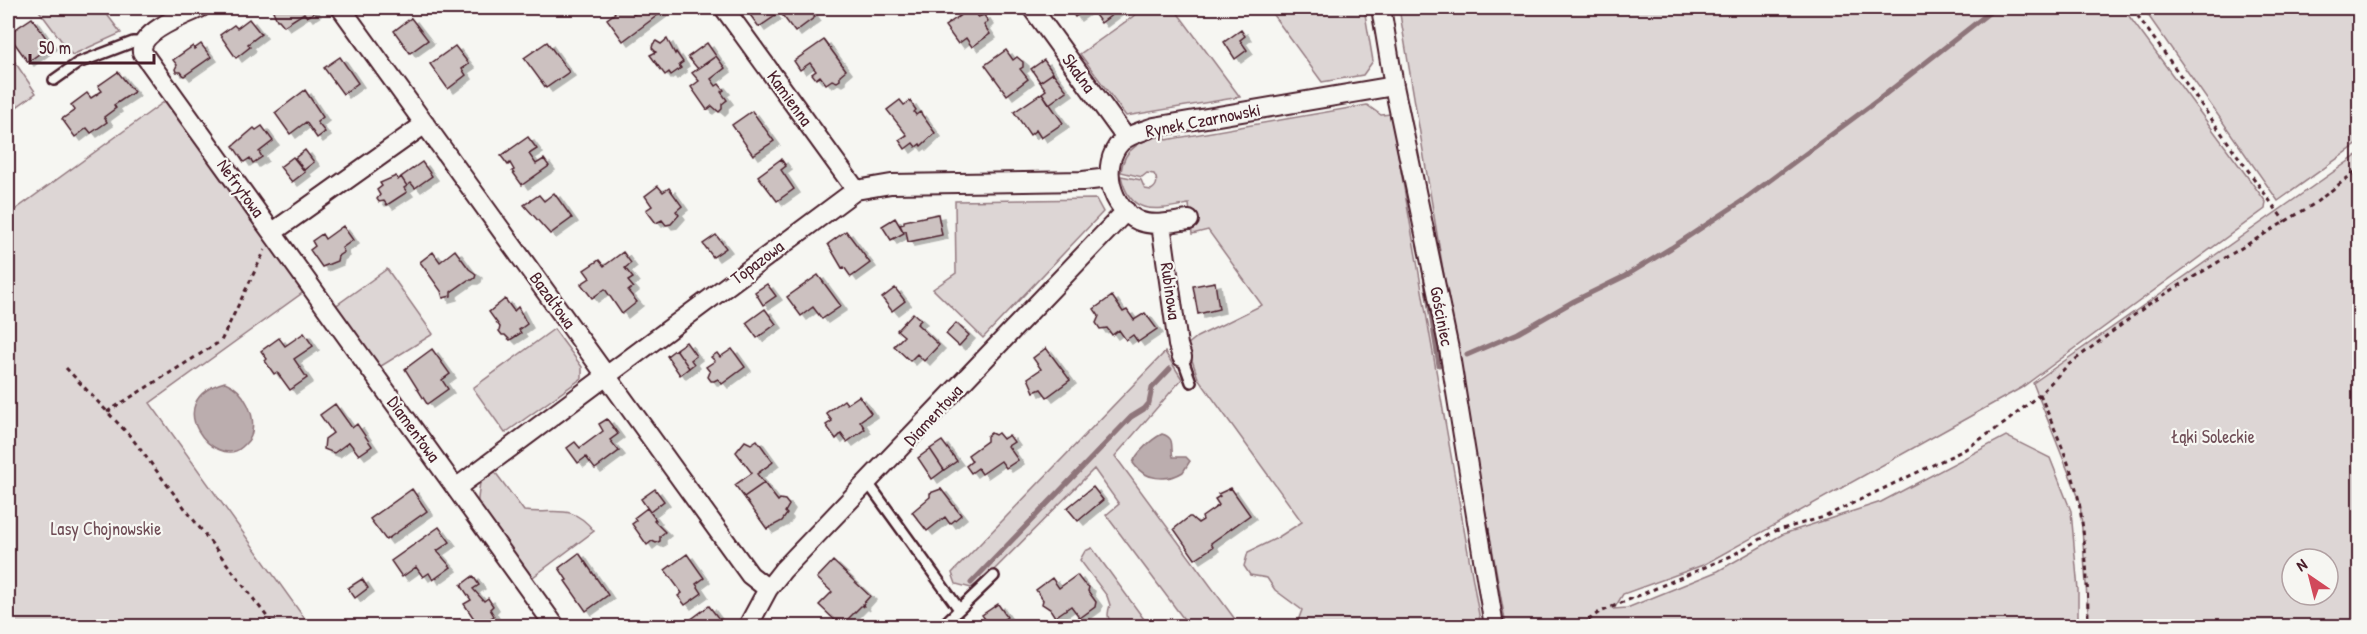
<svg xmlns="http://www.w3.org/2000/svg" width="2367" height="634" viewBox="0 0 2367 634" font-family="'Patrick Hand',sans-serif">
<defs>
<filter id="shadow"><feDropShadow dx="6" dy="4" stdDeviation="0" flood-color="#0004"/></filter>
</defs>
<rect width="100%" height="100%" fill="#f6f6f2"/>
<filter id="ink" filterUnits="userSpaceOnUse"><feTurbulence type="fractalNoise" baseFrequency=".0167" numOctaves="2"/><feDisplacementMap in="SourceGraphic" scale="12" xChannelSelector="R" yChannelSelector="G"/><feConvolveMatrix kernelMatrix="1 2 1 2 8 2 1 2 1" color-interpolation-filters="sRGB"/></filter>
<g filter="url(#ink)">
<!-- green -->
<path fill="#ddd6d5" stroke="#947a80" stroke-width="1.5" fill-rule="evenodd" d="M37 8H102L121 33 72 55Z
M1145 8H1174L1240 97 1126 116 1080 54Z
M1268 8H1364L1373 61 1363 75 1322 82Z
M1399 8H2123L2266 202 2265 209 2021 388 1703 565 1623 594 1614 609 1627 608 1718 571 1783 534 1881 502 2006 436 2050 458 2071 511 2078 590V626H1506L1453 329Z
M2143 8H2359V143L2278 201Z
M8 52 36 93 8 113Z
M168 99 305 291 150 403 310 626H8V215Z
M1367 105 1381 115 1391 114 1481 626H1296L1302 610 1275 590 1267 578 1250 575 1244 566 1248 552 1277 538 1302 522 1198 378 1187 345 1197 337 1262 305 1208 230 1192 234 1189 204C1156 210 1130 217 1121 176L1141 180 1145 189 1151 190C1158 186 1158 180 1154 174L1147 173 1142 177 1121 172C1123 147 1144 140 1165 134L1166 140Z
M2359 154V626H2089L2080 501 2033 383ZM2292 559H2328V595H2292Z
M1096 199 1103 212 983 338 933 289 956 273 955 201Z
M387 269 433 334 378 368 334 307Z
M554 329 582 367V378L505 433 473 388Z
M1165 352 1182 379 1115 456 1240 626H1189L1106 515 1119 504 1094 469 992 572 971 588 956 584 952 573Z
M495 472 524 511C555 515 571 502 594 531L529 580 477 507 480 482Z
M1092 548 1149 626H1113C1107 618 1107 614 1110 605L1107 596 1080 560 1085 551Z"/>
<!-- water -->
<path fill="#bbadae" stroke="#8e747a" stroke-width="1.5" d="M225 382C245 390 257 416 251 436 249 441 246 443 242 447 216 471 157 401 225 382Z
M1162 434C1176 438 1170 447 1173 457H1186L1190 461 1183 472C1167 482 1144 480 1133 463 1136 453 1152 439 1162 434Z"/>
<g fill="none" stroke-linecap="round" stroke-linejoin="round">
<!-- stream -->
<path stroke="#8e747a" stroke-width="5" d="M1424 270 1439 365
M1467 355 1518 333 1574 301 1625 276 1671 248 1742 201 1878 100 1995 8
M971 583 1131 417 1144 409 1149 403 1152 388 1170 369"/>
</g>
<!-- building -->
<path fill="#ccc1c0" stroke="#4a1f2b" stroke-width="1.5" filter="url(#shadow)" d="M277 8H312L315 12 307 17 304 13 284 26 279 20H277L273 11Z
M612 8H629L634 14 644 8H665L666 9 623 41 607 19 615 13Z
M745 8H769L775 16 759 27Z
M777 8H808L815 17 795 32Z
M971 8 978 17 984 15 988 21 984 25 990 34 972 47 966 38 958 44 945 26Z
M1069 8H1088L1075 17Z
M1090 8H1115L1117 11 1101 23Z
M32 18 51 45 28 62 8 34Z
M411 18 428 40 410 53 394 31Z
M249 19 261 34 248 44 250 47 236 58 220 35 234 25 237 28Z
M1241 30 1245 36 1240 40 1247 50 1235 59 1224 42Z
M667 39 675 54 676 52 683 62 679 65 681 68 671 75 669 72 665 75 650 55 656 52 652 48 653 44 656 41 661 44Z
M824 40 846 70 840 75V80L837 82 832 80 826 84 820 76 816 79 812 74 816 71 810 63 800 70 794 61Z
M547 42 569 72 546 88 524 58Z
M707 43 716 56 698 69 688 57Z
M201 44 211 57 184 76 181 72H176L175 69 177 65 173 60 193 46 194 49Z
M455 46 469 64 462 69 466 75 448 89 430 64Z
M1006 50 1013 60 1017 57 1023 62V67L1020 69 1028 79 1007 95 985 65Z
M716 56 725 68 711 79 716 86 719 84 724 90 721 92 727 100 722 104V109L719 112 712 106 707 110 691 87 699 81 692 73Z
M340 57 358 83 343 94 324 68Z
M1044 60 1053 73 1040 82 1031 69Z
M118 72 134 92 114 105 116 108 104 117 107 122 91 133 87 128 75 137 62 119 75 110 71 105 87 93 91 98 102 91 98 86Z
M1053 73 1067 91 1049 104 1042 93 1046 90 1040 82Z
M305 90 323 117 317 122 325 132 317 138 306 122 290 134 275 113Z
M1042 93 1063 123 1041 138 1036 130 1030 135 1014 112Z
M900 100 904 105 910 101 916 110 914 112 916 115 920 112 935 133 921 146 920 144 916 147 913 143 905 149 899 140 907 135 887 110Z
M752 111 774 141 753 155 732 125Z
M262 126 273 141 259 152 262 157 253 163 250 158 244 162 233 146 254 128 256 130Z
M528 137 537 149 529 154 536 164 544 159 549 166 522 185 512 171 514 170 510 163 508 165 501 156Z
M305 150 314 162 304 170 295 158Z
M293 157 305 172 292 182 280 167Z
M781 159 786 166 781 170 794 189 777 201 758 176Z
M422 162 432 176 415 188 411 183 407 186 401 177Z
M396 176 398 180 401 177 407 186 404 188 407 192 387 205 384 201 379 202 377 199 380 195 377 190 382 186 380 183Z
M658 186 663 192 669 188 682 206 676 211 679 215 671 224 666 225 662 220 656 223 646 210 652 206 645 196Z
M554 193 572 218 550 234 524 205 539 195 544 201Z
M938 214 942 235 908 242 906 231H903L900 225 904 224V221Z
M895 218 904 233 891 240 882 226Z
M343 226 353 240 342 248 344 252 338 256 337 261 322 267 310 250 315 246 312 241 322 234 325 239Z
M846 231 870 263 851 277 844 267 842 268 828 244Z
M716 235 726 248 713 257 703 244Z
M455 250 469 269 476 274 475 278 472 280H468L451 292V296L443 298 441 291 420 262 433 252 440 262Z
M623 252 631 263 625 268 633 278 628 281 633 287 628 291 637 302 622 314 605 289 592 298 581 284 590 278 584 270 599 260 604 266Z
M818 275 841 306 822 319 813 307 801 316 787 297Z
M1215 282 1219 309 1198 314 1193 286Z
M767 284 776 296 763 305 755 292Z
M895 288 905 301 892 311 882 298Z
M1112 296 1123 312 1127 310 1134 320 1145 313 1157 329 1138 342 1133 335 1126 340 1119 330 1112 335 1107 328 1100 329 1096 323 1099 316 1094 309Z
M505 299 514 311 518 307 527 324 519 330 521 333 510 340 505 335H502L499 331 500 327 489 312Z
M765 309 776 324 757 338 746 323Z
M913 313 921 320 917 324 939 345 924 361 917 354 910 361 894 346 904 336 897 330Z
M956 323 969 335 959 346 946 334Z
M304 333 313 346 294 359 307 378 290 390 277 372 274 374 265 361 267 359 261 351 279 338 285 346Z
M686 342 696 356 691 360 694 364 689 368 676 349Z
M1046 348 1070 380 1047 397 1041 389 1034 392 1028 378 1041 369 1033 358Z
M432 349 450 374 442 380 448 389 427 404 405 369Z
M676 349 689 368 680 375 667 356Z
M732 349 745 367 722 384 718 379 714 381H711L708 377 710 372 706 367 715 361 711 357 717 353 720 357Z
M859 396 871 413 860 421 865 429 847 442 841 434 836 439 826 425 832 421 826 413 844 400 847 404Z
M335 404 352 428 357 424 372 446 359 455 349 442 334 453 324 449 325 439 333 433 320 415Z
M607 419 618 434 610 440 619 451 595 469 586 457 578 463 567 448 575 442 580 448 603 431 599 424Z
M991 433 995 435 998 433 1003 439 1009 435 1014 442 1008 446 1018 460 1006 468 1001 461 982 474 978 468 971 473 966 466 972 461 968 455 987 441V436Z
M757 440 773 462 757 474 764 483 744 497 735 485 752 473 736 452 745 441 751 444Z
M942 441 957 461 944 470 930 449Z
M930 449 944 470 932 479 918 458Z
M764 483 778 501 780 499 785 500 789 505 785 512 787 514 782 521 767 529 744 497Z
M1093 487 1103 500 1078 521 1067 508Z
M1231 488 1250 515 1211 543 1213 547 1195 559 1174 529 1189 517H1191L1198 523 1203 520 1202 517 1219 505 1215 499 1220 496 1218 494Z
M412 489 427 511 386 540 370 519Z
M655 489 664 501 650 512 641 499Z
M941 489 961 515 950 524 945 517 927 531 912 512 930 497V493Z
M647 508 656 520 654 521 665 532 660 536V541L656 543 652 541 647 545 632 524 636 521 634 518Z
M439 527 450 542 437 551 451 567 433 580 429 573 423 577 416 567 402 577 391 561Z
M579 553 608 595 586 611 565 581 567 580 559 568Z
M687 554 704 578 696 584 702 593 685 605 678 596 682 593 665 570Z
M833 561 870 596 863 604 864 607 862 605 841 626 819 605 832 592 817 578Z
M1077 575 1083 583 1089 587 1088 591 1096 602 1095 607 1080 618 1071 606 1055 617 1050 609 1042 604 1043 600 1036 590 1052 578 1059 588Z
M473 576 479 585 473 589 484 601 488 598 493 606 490 609 494 616 491 618 490 622 479 626 464 604 471 600 461 585Z
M362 579 368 588 355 598 348 588Z
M998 604 1007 617 994 626H990L982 615Z
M709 606 719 619 710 626H682Z"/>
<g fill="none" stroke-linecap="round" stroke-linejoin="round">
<defs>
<path id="service" d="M54 80 78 63 133 42H143
M1182 357 1191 382
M868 483 959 609
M942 626 994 576"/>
<path id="minor" d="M200 8C184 15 139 32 142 52L555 626
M341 8 750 575 768 589
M724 8 856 190
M1032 8 1126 138
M1381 8 1394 86 1449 349 1494 626
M1189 220C1173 222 1154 227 1139 221 1111 209 1099 165 1121 142 1130 134 1143 131 1154 127L1394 86
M1161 224 1178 345 1182 357
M273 232 425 124
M456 488 856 190 891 184 1083 181 1109 178
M748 626 768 589 783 570 1126 211"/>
</defs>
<!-- service casing -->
<use href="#service" stroke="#4a1f2b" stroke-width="14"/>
<!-- minor casing -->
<use href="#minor" stroke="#4a1f2b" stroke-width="22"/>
<!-- path -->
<path stroke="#4a1f2b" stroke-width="3" stroke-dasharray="4.5 4.5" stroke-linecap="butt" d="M2132 8 2285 222
M66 368 131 437 274 626
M2040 394C2054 429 2072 465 2079 502 2086 543 2088 585 2088 626
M107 412 221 341 265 250
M1581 626 1598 613 1731 556 1775 531 1824 517 1964 450 2005 423 2040 394 2068 365 2149 304 2314 204 2360 168"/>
<!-- service -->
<use href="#service" stroke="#f6f6f2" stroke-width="9"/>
<!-- minor -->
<use href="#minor" stroke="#f6f6f2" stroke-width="18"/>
</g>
</g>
<g text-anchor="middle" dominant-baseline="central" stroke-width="4.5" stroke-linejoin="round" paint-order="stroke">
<!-- street labels -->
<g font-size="18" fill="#4a1f2b" stroke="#f6f6f2">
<text transform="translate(1079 73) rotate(54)">Skalna</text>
<text transform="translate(790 98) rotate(54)">Kamienna</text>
<text transform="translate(1203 120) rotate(-11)">Rynek Czarnowski</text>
<text transform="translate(241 188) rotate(54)">Nefrytowa</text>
<text transform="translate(757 262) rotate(-37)">Topazowa</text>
<text transform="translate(1171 291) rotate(82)">Rubinowa</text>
<text transform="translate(553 300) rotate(54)">Bazaltowa</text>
<text transform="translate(1442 316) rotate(79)">Gościniec</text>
<text transform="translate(933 415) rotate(-47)">Diamentowa</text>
<text transform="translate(414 429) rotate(54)">Diamentowa</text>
</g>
<!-- park labels -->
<g font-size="18" fill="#6f4d56" stroke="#f6f6f2">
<text x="2213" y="436">Łąki Soleckie</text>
<text x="106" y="528">Lasy Chojnowskie</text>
</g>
</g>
<!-- margin -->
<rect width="2367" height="634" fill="none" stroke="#f6f6f2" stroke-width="30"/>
<rect x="15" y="15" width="2337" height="604" fill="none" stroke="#4a1f2b" stroke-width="2" filter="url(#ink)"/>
<!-- north arrow -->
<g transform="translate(2310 577) rotate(325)"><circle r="28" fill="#f6f6f2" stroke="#b1a0a2" stroke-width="1.5"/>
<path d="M0-4.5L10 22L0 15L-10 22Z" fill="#d1495b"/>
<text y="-9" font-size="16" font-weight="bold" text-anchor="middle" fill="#4a1f2b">N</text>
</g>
<!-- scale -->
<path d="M30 54v9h124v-9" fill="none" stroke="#4a1f2b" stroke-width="3"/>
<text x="39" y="54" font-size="18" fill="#4a1f2b" stroke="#f6f6f2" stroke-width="4.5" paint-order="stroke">50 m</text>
</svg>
